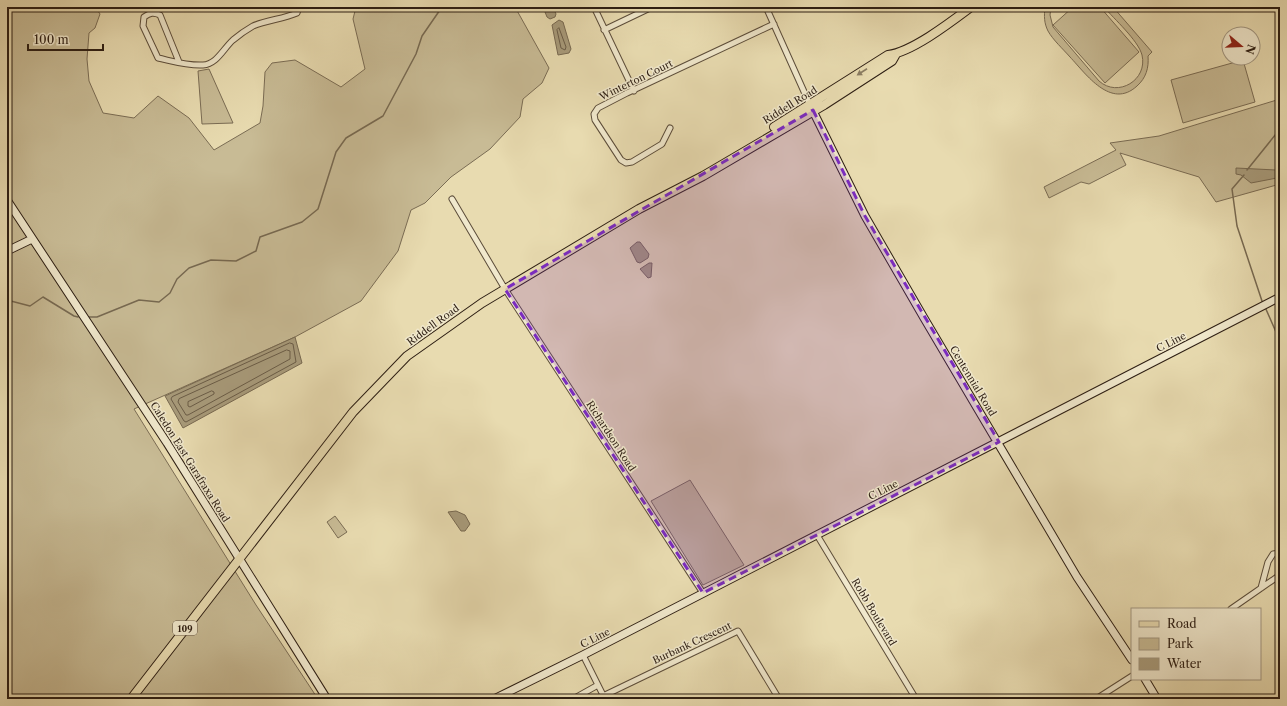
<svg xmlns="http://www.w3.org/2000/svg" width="1287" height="706" viewBox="0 0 1287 706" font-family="'Libre Caslon Text',serif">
<rect width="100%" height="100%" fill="#e8dbb0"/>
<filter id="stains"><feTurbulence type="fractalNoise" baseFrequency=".005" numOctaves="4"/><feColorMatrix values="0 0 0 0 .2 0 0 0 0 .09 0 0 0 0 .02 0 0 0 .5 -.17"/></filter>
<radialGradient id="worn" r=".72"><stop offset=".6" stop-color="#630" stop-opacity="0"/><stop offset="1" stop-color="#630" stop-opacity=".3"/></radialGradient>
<!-- green -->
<path fill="#c8bb95" stroke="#7a6c54" d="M7 7 96 8 100 14 95 28 89 33 87 59 89 81 103 113 134 118 158 96 189 118 214 150 260 123 263 106 265 72 272 63 295 60 341 87 365 69 353 19 356 7H515L549 68 542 83 523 99 520 117 490 149 451 177 425 203 411 210 398 251 361 301 295 337 134 409 256 605 318 699H7Z
M1045 7H1051L1050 15 1053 27 1099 81C1118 98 1148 80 1142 55 1138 40 1114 19 1104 7H1113L1152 52 1148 56C1149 68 1146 78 1137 86 1111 110 1086 74 1070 57 1063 49 1053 40 1048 31 1044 23 1044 16 1045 7Z
M1073 7H1100L1139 52 1105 83 1053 25Z
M1243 60 1255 102 1183 123 1171 80Z
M209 69 233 123 202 124 198 71Z
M1280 99V184L1216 202 1199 177 1120 153 1126 165 1089 184 1081 182 1049 198 1044 187 1116 150 1110 143 1159 136Z
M690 480 744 565 703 585 651 501Z
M335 516 347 532 338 538 327 522Z"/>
<!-- water -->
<path fill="#a89b7b" stroke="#776951" d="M543 7H553L556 14 555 17 550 19 547 17Z
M559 20 563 22 571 49 569 53 558 55 552 25Z
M1236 168 1276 170 1277 178 1251 183 1241 175 1236 174Z
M637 242H640L649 254 648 258 640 263 637 262 630 248Z
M649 263H652L651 277 648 278 640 269Z
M295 337 302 363 183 428 165 396Z
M456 511 465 515 470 524 465 531H461L448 512Z"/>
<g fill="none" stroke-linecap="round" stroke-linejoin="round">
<!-- shore -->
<path stroke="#6a5c47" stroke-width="1" d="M559 28 566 47 565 50 561 48 557 30Z
M290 343 293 344 296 362 186 422 184 421 171 399 172 397Z
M287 350 290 351V359L188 415H186L178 402 179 399Z
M212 391 214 392V394L190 407 188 406V402Z"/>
<!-- stream -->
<path stroke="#776951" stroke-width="1.5" d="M1247 170 1280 129
M1244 175 1232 189 1237 226 1263 304
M7 300 30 306 43 297 74 316 78 317
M1265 307 1280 341
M88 317H97L139 300 159 302 170 293 177 279 189 268 211 260 236 261 256 251 260 237 302 222 318 209 336 152 346 138 383 116 416 54 422 36 442 7"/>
<defs>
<path id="street" d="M594 7 634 91
M766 7 810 105
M604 30 652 7
M179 62 160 15C153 12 150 13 144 17L143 26 158 58C172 61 188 66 203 65 217 64 223 49 233 40 239 35 246 30 253 26 267 20 283 19 297 13L299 7
M670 128 662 144 632 162 626 163 621 160 595 120 594 114 598 108 627 93 774 24
M452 199 505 289 703 593
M817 535 916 699
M1261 588 1268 562 1273 554 1280 553
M1231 609 1280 575
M583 655 605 699
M603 696 738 631 779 699
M573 699 598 685
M1096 699 1132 676"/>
<path id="secondary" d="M811 107 865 216 924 318 1077 577 1132 660
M7 200 167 443 327 699
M7 251 32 239
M1145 679 1157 699
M494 699 583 655 1280 297"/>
<path id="primary" d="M774 127 888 55C912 52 951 22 971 7
M131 699 353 412 407 356 482 303 639 209 703 176 824 105 892 61 896 54"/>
</defs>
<!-- street casing -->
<use href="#street" stroke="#5c4d3a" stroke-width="7"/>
<!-- secondary casing -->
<use href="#secondary" stroke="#2d1e13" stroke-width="9"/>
<!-- primary casing -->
<use href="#primary" stroke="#2d1e13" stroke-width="10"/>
<!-- street -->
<use href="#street" stroke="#f0e8cc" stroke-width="5"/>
<!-- secondary -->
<use href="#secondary" stroke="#f0e8cc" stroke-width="7"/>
<!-- primary -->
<use href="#primary" stroke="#e8dbb0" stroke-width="8"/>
</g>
<!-- one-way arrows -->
<defs><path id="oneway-solid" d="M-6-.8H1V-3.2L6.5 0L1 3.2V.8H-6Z"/></defs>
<use fill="#8a7c62" href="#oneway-solid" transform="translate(862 72) rotate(147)"/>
<!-- marked area -->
<path fill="#7b2cbf" fill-opacity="0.2" stroke="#7b2cbf" stroke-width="3" stroke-dasharray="8 5" stroke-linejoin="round" d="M813 110 865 216 999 442 703 593 505 289Z"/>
<g text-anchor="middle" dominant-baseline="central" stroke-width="3" stroke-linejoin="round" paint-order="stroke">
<!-- shield labels -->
<rect fill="#f0e8cc" stroke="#685b4a" stroke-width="1" x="173" y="621" width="24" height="14" rx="3"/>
<g font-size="9" font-weight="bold" fill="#2d1e13">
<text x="185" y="628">109</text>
</g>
<!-- street labels -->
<g font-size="10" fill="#2d1e13" stroke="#f0e8cc">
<text transform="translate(636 80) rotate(-26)">Winterton Court</text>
<text transform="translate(790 105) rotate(-32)">Riddell Road</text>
<text transform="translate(433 325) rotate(-36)">Riddell Road</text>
<text transform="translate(1171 342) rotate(-27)">C Line</text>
<text transform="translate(973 381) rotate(59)">Centennial Road</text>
<text transform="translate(611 436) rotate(57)">Richardson Road</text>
<text transform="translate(190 462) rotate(58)">Caledon East Garafraxa Road</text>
<text transform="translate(883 490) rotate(-27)">C Line</text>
<text transform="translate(874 612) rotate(59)">Robb Boulevard</text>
<text transform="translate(595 638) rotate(-27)">C Line</text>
<text transform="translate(692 643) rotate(-25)">Burbank Crescent</text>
</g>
</g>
<!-- margin -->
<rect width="1287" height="706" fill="none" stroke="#e8dbb0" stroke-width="24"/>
<rect x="8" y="8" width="1271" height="690" fill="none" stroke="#2d1e13" stroke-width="2"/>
<rect x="12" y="12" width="1263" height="682" fill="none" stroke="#2d1e13"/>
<!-- legend -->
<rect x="1131" y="608" width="130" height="72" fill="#f0e8cc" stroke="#a29782"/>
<rect x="1139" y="621" width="20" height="6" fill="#e8dbb0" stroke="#a29782"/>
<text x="1167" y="628" font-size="12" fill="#2d1e13">Road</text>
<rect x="1139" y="638" width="20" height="12" fill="#c8bb95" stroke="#a29782"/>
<text x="1167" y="648" font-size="12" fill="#2d1e13">Park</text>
<rect x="1139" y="658" width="20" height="12" fill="#a89b7b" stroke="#a29782"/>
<text x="1167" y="668" font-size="12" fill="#2d1e13">Water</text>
<!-- north arrow -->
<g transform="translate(1241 46) rotate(109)"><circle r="19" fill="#f0e8cc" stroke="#a29782"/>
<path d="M0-3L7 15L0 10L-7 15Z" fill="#8f2418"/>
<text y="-6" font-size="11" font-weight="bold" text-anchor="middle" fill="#2d1e13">N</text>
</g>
<!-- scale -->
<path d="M28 44v6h75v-6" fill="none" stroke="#2d1e13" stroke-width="2"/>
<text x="34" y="44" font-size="12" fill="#2d1e13" stroke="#f0e8cc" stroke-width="3" paint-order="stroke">100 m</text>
<rect width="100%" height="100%" filter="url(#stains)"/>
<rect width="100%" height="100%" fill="url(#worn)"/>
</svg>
